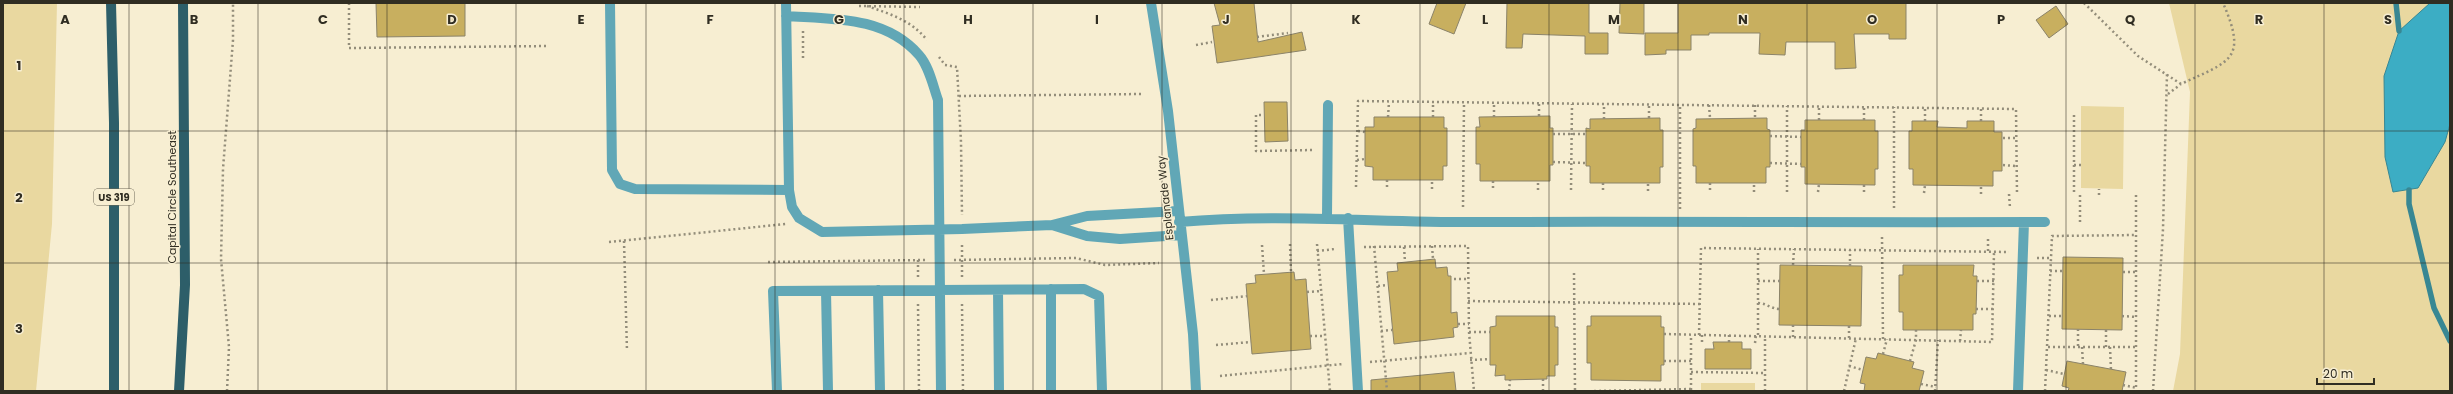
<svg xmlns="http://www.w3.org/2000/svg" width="2453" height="394" viewBox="0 0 2453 394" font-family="Poppins,sans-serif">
<rect width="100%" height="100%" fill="#f7eed2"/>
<!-- green -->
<path fill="#e9d8a0" d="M3 3H57L52 224 36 391H3Z
M2169 3H2450V391H2173L2180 354 2190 92Z
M2081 106 2124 107 2123 189 2081 188Z
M1701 383H1755V391H1701Z"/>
<!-- water -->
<path fill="#3cadc4" stroke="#388793" d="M2430 3H2450V124L2445 142 2418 188 2393 192 2385 157 2384 76 2399 31Z"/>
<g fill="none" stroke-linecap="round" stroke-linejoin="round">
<!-- stream -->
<path stroke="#388793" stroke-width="5.5" d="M2396 3 2399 31
M2409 190V204L2434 308 2450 341"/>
</g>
<!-- building -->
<path fill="#c8af5f" stroke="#8b8369" d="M376 3H465V36L377 37Z
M1214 3H1254L1258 42 1302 32 1306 50 1217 63 1212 26 1220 25Z
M1437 3H1466L1454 34 1429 24Z
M1507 3H1589V33H1608V54H1585V36L1523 34 1522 48H1506Z
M1620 3H1644V34L1619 33Z
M1678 3H1906V39H1889V34H1854L1856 68 1835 69V42H1786L1785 55 1759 54 1760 33H1709V35H1691V50H1666V54L1645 55V33H1678Z
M2056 6 2068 24 2049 38 2036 20Z
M1264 102H1287L1288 141 1265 142Z
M1550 116V128H1553V165H1550V181H1480V164H1476V127H1480L1479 117Z
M1374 117H1444V128H1447V166H1443V180H1373V167L1365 166V127H1374Z
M1660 118V130H1663V167H1660V183H1590V166H1586V128L1590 129V119Z
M1767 118V129L1770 130V167H1766V183H1696V166H1693V129L1696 128V119Z
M1805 120H1875V131H1878V169H1875V185L1805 184V167H1801V130H1805Z
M1912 121H1938L1937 127 1967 128V121H1994V132H2002V171H1993V186L1913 185V169H1909V131H1912Z
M2063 257 2123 258 2122 330 2062 329Z
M1435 259 1436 268 1447 267 1448 276H1451V313L1457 312 1458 327 1453 328 1454 337 1394 344 1387 272 1398 271 1397 263Z
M1780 265 1862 266 1861 326 1779 325Z
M1903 265H1974L1973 276H1977L1976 314H1973V330H1903V312H1899V275H1903Z
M1294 272 1295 280 1306 279 1311 349 1252 354 1246 284 1256 283 1255 275Z
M1496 316H1555V327H1558V365H1555V376H1547V379L1505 380V375L1495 376 1496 365H1490V327L1496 326Z
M1591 316H1661V327H1664V365H1661V381L1591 380V363H1587V326H1591Z
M1713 342H1742V349H1751V369H1705V349H1714Z
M1878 353 1914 362 1912 368 1924 371 1919 391H1864L1865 384 1860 383 1866 357 1876 359Z
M2067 361 2126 372 2122 391H2068L2069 388 2062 386Z
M1454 372 1456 391H1371V380Z"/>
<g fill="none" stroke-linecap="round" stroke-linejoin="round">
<!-- path -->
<path stroke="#938d7a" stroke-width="2.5" stroke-dasharray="2 3" stroke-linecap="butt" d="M349 3V48L549 46
M2084 3 2138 56 2181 84C2230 61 2248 60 2223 3
M859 6 920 7
M867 6C890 14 911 20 927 40
M803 31V58
M1257 37 1288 33
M1196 45 1212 42
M939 57 945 65 957 67 961 142 962 215
M2168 94 2181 84
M959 96 1141 94
M1539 104V116
M1709 105 1710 118
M1755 105V118
M1261 115H1256V151L1314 150
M2074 115V195
M1388 117 1389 102
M1433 117V103
M1494 117V104
M1649 118V105
M1604 119V104
M1819 120V106
M1864 120V107
M1925 121V108
M1981 121V109
M1358 131 1365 132
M1553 134H1586
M1770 136 1801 137
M2003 138H2016
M1357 160 1365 159
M1553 162 1586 163
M1770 163 1801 164
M2003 165 2016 166
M2074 165H2081
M1387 180V188
M1493 181V189
M1603 183V190
M1710 183V191
M1864 185V192
M1356 187 1358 101 2016 109 2017 194
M1432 189V180
M1538 190V181
M1571 190 1572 104
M1648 191V183
M1754 192V183
M1787 192V106
M1818 192 1819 184
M1924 193 1925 185
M1981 194V186
M2009 194 2010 208
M2080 195V222
M2099 195V189
M2136 195V391
M1463 207 1464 104
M1894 208V107
M1680 209V105
M1882 237 1883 339
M624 241 627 351
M609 242 786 224
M1290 244 1291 272
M1317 244 1330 391
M1262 245 1264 274
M1374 246 1387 391
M1432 246 1433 259
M1364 247 1468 246 1469 332 1474 391
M1404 247 1405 262
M1317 251 1335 249
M1988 251V237
M2037 258H2051
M918 260V277
M954 260 1076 258 1105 265 1159 263
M768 262 925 260
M1793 265 1794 249
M1850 266V250
M2050 271H2063
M2123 272H2136
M1574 273 1575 391
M962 277V244
M1454 279H1468
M1758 281H1780
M1977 281H1994
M1378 286 1388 285
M1307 292 1321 291
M1211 300 1247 296
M1468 301 1700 304
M1758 303C1766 303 1771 309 1780 309
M918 304 919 391
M962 304 963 391
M1976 309H1993
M2049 316H2063
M2122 316 2137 317
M1458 324H1469
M1793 325V337
M1849 326V338
M2078 329V347
M2106 330V347
M1381 331 1392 330
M1469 332H1490
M1664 334 1992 342 1994 252
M1699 335 1701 248 2009 252
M1702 335V343
M1758 335V249
M1310 336H1325
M1960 341 1961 330
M1729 342V335
M1755 343 1756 335
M1216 345 1251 342
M2048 347H2138
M2082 347 2083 364
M2110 347 2111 370
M1883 354 1887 339
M1470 360 1490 359
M1664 361H1691
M1910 361 1916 340V330
M1370 362 1470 353
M1849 366 1863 370
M2046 370 2064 374
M1691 372 1765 373
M1220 376 1343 364
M1543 379V391
M1921 384 1936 387
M2123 385 2137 388
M1691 390V335
M227 391 229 347 221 259 223 169 233 40V3
M1509 391 1510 380
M1594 391 1691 389
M1765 391V336
M1844 391 1856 338
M1935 391 1938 340
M2045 391 2052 236 2136 235
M2153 391 2163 229 2167 74"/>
<!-- minor -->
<path stroke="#61a7b6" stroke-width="10" d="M610 3 612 170 620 184 635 189 789 190
M786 3 789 190 792 207 799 218 822 232 962 229 1052 225 1087 216 1178 211
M1151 3 1168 111 1193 334 1196 391
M786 16C833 19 885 16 919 55 929 66 933 86 938 100L941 391
M1327 217 1328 105
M1348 218 1358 391
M1179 222C1281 213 1382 223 1484 222 1671 221 1858 223 2045 222
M1052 225 1087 236 1120 239 1181 235
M878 290 880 391
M998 290 999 391
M826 291 828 391
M777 391 773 291 1084 289 1099 296 1102 391
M1051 391V289
M2018 391 2024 222"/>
<!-- major -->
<path stroke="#2d5e69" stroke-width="10" d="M111 3 114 123V391
M179 391 185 285 183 3"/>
</g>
<!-- grid -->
<path fill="none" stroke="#302d22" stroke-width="1" stroke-opacity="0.55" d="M129 3V391M258 3V391M387 3V391M516 3V391M646 3V391M775 3V391M904 3V391M1033 3V391M1162 3V391M1291 3V391M1420 3V391M1549 3V391M1678 3V391M1807 3V391M1937 3V391M2066 3V391M2195 3V391M2324 3V391M3 131H2450M3 263H2450"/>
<g text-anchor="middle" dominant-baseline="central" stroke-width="3" stroke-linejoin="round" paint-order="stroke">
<!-- shield labels -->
<rect fill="#f7eed2" stroke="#6c6757" stroke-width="1" x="94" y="189" width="40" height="16" rx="3"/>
<g font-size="10" font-weight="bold" fill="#302d22">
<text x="114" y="197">US 319</text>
</g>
<!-- street labels -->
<g font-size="11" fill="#302d22" stroke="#f7eed2">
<text transform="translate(172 197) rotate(-90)">Capital Circle Southeast</text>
<text transform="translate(1165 198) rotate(-96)">Esplanade Way</text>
</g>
</g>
<g font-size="13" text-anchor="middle" font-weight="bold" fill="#302d22" stroke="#f7eed2" stroke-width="3" stroke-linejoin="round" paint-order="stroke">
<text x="65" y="24">A</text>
<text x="194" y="24">B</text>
<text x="323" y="24">C</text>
<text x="452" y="24">D</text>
<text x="581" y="24">E</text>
<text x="710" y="24">F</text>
<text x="839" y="24">G</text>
<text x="968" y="24">H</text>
<text x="1097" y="24">I</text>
<text x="1226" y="24">J</text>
<text x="1356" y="24">K</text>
<text x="1485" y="24">L</text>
<text x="1614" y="24">M</text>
<text x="1743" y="24">N</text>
<text x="1872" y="24">O</text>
<text x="2001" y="24">P</text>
<text x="2130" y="24">Q</text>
<text x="2259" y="24">R</text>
<text x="2388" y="24">S</text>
<text x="19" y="70">1</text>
<text x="19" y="202">2</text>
<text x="19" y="333">3</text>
</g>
<!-- border -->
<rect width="2453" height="394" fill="none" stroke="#302d22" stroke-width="8"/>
<!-- scale -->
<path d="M2317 378v6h57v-6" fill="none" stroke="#302d22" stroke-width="2"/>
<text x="2323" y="378" font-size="12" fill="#302d22" stroke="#f7eed2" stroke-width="3" paint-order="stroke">20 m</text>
</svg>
